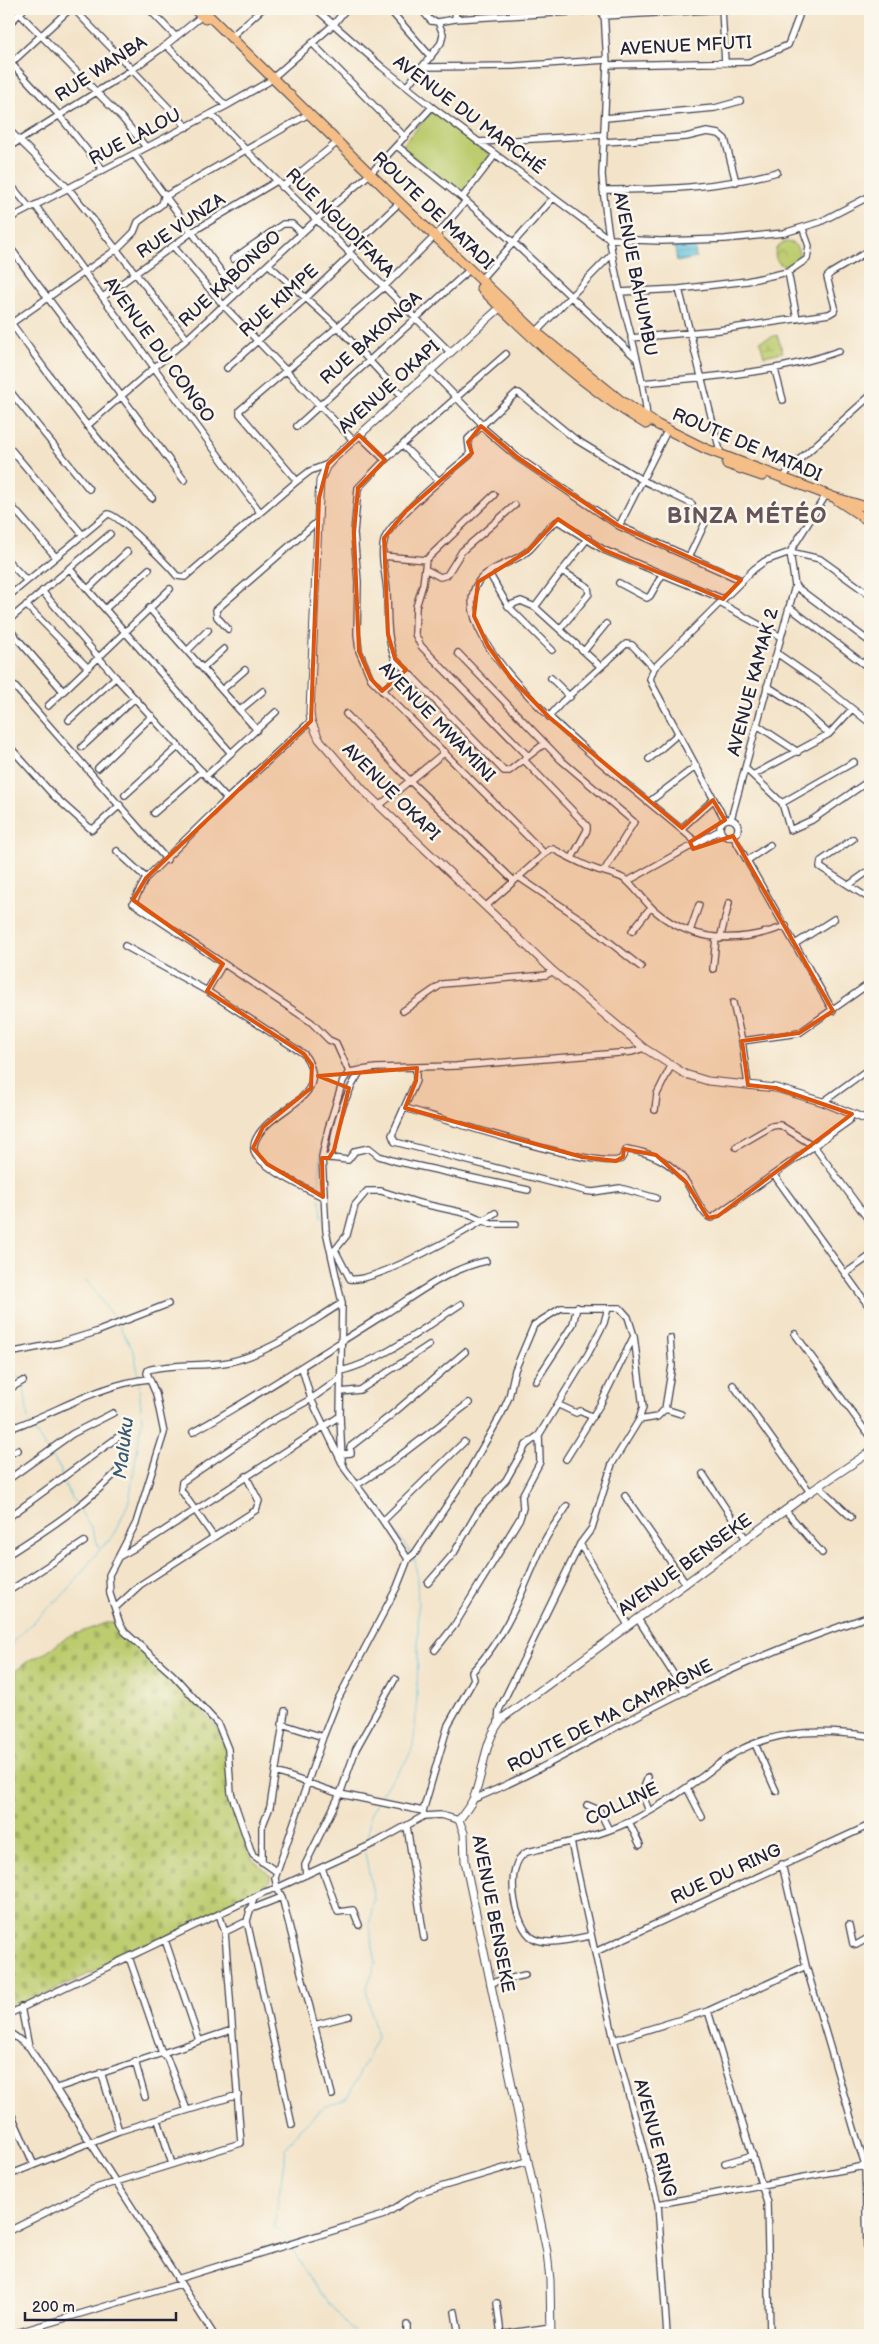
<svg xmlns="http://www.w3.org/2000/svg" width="879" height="2344" viewBox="0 0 879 2344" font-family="'Balsamiq Sans',sans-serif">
<defs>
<pattern id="wetland-marsh" width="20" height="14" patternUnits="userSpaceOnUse" patternTransform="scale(1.25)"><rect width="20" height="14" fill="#bccc6e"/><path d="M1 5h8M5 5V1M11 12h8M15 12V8" fill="none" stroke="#a1af60"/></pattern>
<pattern id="cemetery-stones" width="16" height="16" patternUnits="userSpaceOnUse" patternTransform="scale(1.25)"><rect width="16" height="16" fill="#bccc6e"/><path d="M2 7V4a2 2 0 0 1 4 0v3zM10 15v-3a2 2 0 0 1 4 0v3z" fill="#a1af60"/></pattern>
<pattern id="park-crowns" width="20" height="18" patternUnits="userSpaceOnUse" patternTransform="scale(1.25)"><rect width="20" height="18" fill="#bccc6e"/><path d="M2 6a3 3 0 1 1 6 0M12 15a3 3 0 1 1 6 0" fill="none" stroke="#a1af60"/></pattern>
<pattern id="water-rules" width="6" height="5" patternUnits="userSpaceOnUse" patternTransform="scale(1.25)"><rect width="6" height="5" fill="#5dc0db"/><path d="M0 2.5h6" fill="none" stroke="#4c9cb3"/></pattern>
</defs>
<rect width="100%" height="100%" fill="#fbf7ec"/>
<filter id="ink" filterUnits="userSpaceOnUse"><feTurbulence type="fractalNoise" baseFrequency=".02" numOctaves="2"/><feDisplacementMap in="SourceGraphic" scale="10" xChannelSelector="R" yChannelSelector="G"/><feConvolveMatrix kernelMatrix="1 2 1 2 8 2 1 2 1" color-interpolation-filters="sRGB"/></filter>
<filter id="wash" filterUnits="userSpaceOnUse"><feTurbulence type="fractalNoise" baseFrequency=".0096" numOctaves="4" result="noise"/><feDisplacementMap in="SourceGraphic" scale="20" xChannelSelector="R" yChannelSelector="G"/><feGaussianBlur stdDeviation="1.12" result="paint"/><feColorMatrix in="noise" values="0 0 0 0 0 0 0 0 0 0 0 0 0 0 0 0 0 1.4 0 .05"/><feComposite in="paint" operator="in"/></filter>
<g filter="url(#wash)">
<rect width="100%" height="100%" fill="#f3e3c8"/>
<!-- wetland -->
<path fill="url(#wetland-marsh)" stroke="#6f7754" d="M777 335 783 352 764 356 760 341Z"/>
<!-- cemetery -->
<path fill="url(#cemetery-stones)" stroke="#6f7754" d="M109 1622H115L131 1644 173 1679 217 1727 224 1745 232 1801 248 1852 254 1861 271 1876 267 1887 194 1925 9 2011V1680L14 1672 28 1661 47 1652 67 1637Z"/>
<!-- park -->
<path fill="url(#park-crowns)" stroke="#6f7754" d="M775 254a12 12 0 1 1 24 0a12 12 0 1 1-24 0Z"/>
<!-- garden -->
<path fill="#bccc6e" stroke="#6f7754" d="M433 110 492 156 461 195 401 147Z"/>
<!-- water -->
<path fill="url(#water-rules)" stroke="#40718b" d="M695 242 696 258 677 262 674 243Z"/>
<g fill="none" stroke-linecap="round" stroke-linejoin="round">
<!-- stream -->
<path stroke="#5dc0db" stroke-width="1" d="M351 1069 356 1058
M9 1080 15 1071
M319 1192 321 1149
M320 1199 322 1217
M86 1280 117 1322
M119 1326 134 1352 139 1377
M9 1370 20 1379
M24 1384 28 1419
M29 1423 46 1448
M50 1453 61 1470V1476
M62 1480 76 1505
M78 1508 91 1527 99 1548
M387 1521 412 1554
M9 1657 13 1641 67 1591 100 1549 110 1540 118 1526 129 1501 142 1420 139 1384
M378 1799C388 1780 408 1766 413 1745 418 1724 421 1572 414 1557
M367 1843 370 1815 377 1803
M290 2241 282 2231 274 2228 286 2148 301 2127 323 2108 348 2097 377 2037 366 1989 376 1963 369 1926 374 1899 365 1853
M292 2247C306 2281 333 2308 357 2335"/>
</g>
</g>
<g filter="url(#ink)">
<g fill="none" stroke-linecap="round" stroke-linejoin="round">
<defs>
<path id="minor" d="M74 9 187 127
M149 9 176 37
M316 9 382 67 432 107 609 239 661 241 725 239 784 233 820 222 870 196
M389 9 431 57
M421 9 431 21 438 22
M604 9 607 65 602 175C605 215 611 254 620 292 630 334 644 376 647 419
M722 9 725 63
M19 13 122 118 146 147
M603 16 726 9
M455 19 604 10
M9 24 24 9
M231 37 262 9
M312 43 405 137
M166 45 226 106
M9 61 58 114 103 170
M9 65 70 9
M607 65 749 62 788 45 799 16 798 9
M423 67 514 66 606 60
M407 86 441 43 443 34 438 22 455 19 456 9
M211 114 246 150 450 352
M605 118 715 108 740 101
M9 130 69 189 187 339
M478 142 603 135
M604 142 686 137 707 132 719 134 725 139 736 182
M397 146 466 201 514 243 636 358
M9 147 133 69 166 45 203 15
M134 154 237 293
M9 183 30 208
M282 187 334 145
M603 190C662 190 719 188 777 172
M462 198 495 155
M35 205 260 512
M9 219 226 106 268 82 334 24 346 9
M436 236 466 201
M9 246 184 480
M173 246 224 306 353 440
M348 252 396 206
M233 259 283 224H292L302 233
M269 265 338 327 402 396
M788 272 797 319
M480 280 553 198
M679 289 721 455
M620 292 679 289 747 281 788 272 807 259 809 246 803 229
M103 297 192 232 277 181
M9 320C54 381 97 445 152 498
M9 325 117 249 134 232 138 222 162 204 164 197 305 116
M536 332 612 254
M631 338 719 330 829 314 834 311 835 307 827 277 831 273 870 250
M506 354 385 460 358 488 354 533 358 582 357 634 359 651 371 679 545 854
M227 368 307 297 351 255
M775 370 783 400
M431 371 482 424
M642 383C711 376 773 375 839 351
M9 390 89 489
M87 426 187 339 316 220 371 173 432 107
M297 426 466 273
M481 426 517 457 619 526 741 580
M359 435 385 460
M403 446 439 481
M9 447 82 534
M783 478 790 468 870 396
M297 481 240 414V410L384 287 432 239
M494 495 426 560 423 584 416 607 415 634 421 646 528 756
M9 503 55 556
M619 526 665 435
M383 556 426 560
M689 557 706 521
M9 562 26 580
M69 568 231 753
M425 569 440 577 447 575 462 551 515 505
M562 571 588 538
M489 573 508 606 521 601 535 607 600 666
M619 583 647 598 650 596 662 575
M795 586 870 642
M88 589 127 552
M42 591 118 680 227 799
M9 596 108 514C118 514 168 565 177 576L185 577 297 481 310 471 328 464
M720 603 781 637
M26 605 87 667
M508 606 552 650
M535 607 562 571 588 587 589 594 560 629
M789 607 869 668
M149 608 257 730
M105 609 149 569
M9 620 110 534
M9 629 63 691
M228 629 217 617 216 610 318 521
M187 651 208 630
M584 651 606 624
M458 653 561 760 634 822 604 871
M778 654 820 683 870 723
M203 668 224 649
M551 678 570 697
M9 680 167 860
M767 686 797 705 829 734
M222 690 245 670
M382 691 406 670
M48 706 170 589
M240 710 263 691
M346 714 410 781 514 881
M549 717 562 702 626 644 632 645 654 668
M69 720 116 677
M311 721 227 799 146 878 133 903 311 1022 329 1040 336 1043 349 1072
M757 725 798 752
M544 744 509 771H504L395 659C386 636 388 615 387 591 386 574 380 557 384 541 388 522 453 469 470 455L468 439 516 393H519L575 439 642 480 692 504
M9 746 54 796 92 830 120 805
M82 747 135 698
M649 759 678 734
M524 760 587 826V830L572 858
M98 768 152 716
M745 768 782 803 790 830 812 820 870 780
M753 775 829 734 852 709
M206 776 276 712
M125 795 179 746
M649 802 695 767
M782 803 854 762
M380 805 445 752
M154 813 202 771
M731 819 795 586 790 552 820 559 870 595
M720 828a9 9 0 1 1 18 0a9 9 0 1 1-18 0Z
M725 820 652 684 650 679 654 668 754 569 765 561 790 552 826 495
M682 828 713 800
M733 836 833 1011
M853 839 821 861 820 867 870 899
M697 843C656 803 433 648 478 582 489 566 515 563 529 550 539 541 546 526 558 521L604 550 723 599
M117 851 146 878
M748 860 770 845
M520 878 579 918 641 967
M628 881 720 830
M849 885 870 870
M486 906 549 850 553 849C567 856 582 865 598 870 607 873 617 874 626 880 634 886 645 902 654 910 693 944 740 943 786 926
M632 931 651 907
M690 931 699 905
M720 939 729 903
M795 944 834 919
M125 946 207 991 304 1054C335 1099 272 1106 256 1139 253 1145 253 1152 257 1157 273 1173 303 1187 323 1197
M713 969 716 938
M207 991 223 964
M733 1003 742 1041 748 1085
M403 1011 442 984 546 975 553 971
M742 1041 799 1033 870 983
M416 1068V1081L392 1135 395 1142 585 1191 593 1192 620 1188 656 1198
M823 1102 870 1068
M405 1108C437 1117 600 1170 621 1159L627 1149C652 1153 670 1161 686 1182 692 1190 703 1218 712 1218L849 1121 852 1114
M655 1110 657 1094 671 1066
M736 1147 772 1126 780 1125 814 1146 870 1222
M322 1157 348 1160 355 1151 369 1148 379 1156 395 1161 528 1190
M329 1158C334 1149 333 1141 335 1132 340 1109 348 1090 361 1070
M774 1175 870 1308
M335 1250 350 1279C376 1283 470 1229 495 1213
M331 1251 335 1250 347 1235 355 1205 367 1191H381L419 1203 469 1214 491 1224H516
M846 1273 870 1256
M795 1334 870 1437
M9 1353 60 1343 96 1332 168 1304
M302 1368 311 1399 342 1463
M341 1371C380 1362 427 1326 461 1304
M536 1381 573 1324 577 1307
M733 1385 810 1492
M9 1389 23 1381
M341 1392 360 1390 429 1345
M559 1405 576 1413 580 1411 593 1417
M665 1409 672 1366 670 1338
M639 1420 657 1417 665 1409 681 1414
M9 1429C56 1413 99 1384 149 1379
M193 1432C259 1395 321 1354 385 1314 417 1294 448 1269 486 1261
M9 1454 18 1450
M342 1454 351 1453 350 1447 390 1416 465 1352
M566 1459 601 1403 634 1336
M703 1474 746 1539
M9 1479 72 1434 113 1413
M357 1485 389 1464 469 1403
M818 1486 851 1517
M625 1496 686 1584
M785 1510 822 1553
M9 1517 118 1437
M383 1521 464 1442
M213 1536 181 1490 182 1482 268 1423 311 1399 341 1378
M580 1544 628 1625
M9 1554C50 1528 91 1501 124 1464
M120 1556 151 1539 340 1416
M408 1559 415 1553 465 1478 502 1413 509 1397 515 1370 534 1325 561 1308H620L628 1317 634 1336 643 1407 639 1420 612 1464 592 1528 580 1544 499 1710 498 1723
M428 1583 454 1553 478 1511 506 1480 526 1445 539 1435
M9 1591 84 1542
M115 1608 140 1585 256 1510 259 1501 246 1476
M638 1619 685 1692
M435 1650 454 1626 520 1518 523 1508 522 1496 540 1462 539 1435 588 1354 604 1323 608 1308
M282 1724 323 1737
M755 1744 776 1791
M276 1772 340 1794 423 1811
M648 1777 642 1793 649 1811
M687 1788 702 1817
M474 1799C547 1769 613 1726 684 1692 743 1663 808 1637 870 1616
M587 1805 599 1810 609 1830
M424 1816 423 1811 448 1725 474 1679 472 1672C511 1630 521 1592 544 1542 550 1529 560 1518 567 1506
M629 1822 640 1845
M407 1826 424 1938
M571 1842 614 2040 658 2204 667 2335
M262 1862V1827L270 1807 285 1711
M782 1864 806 1966 865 2166 869 2335
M322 1868 338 1912 353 1910 359 1925
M277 1872 253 1855 250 1848 231 1793 228 1749 218 1724 173 1675 125 1632 120 1624 110 1594 109 1575 136 1523 164 1433 156 1394 147 1373 148 1370C174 1363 203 1367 229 1362 271 1353 306 1325 342 1303
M306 1875 305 1865 340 1794 356 1749 395 1679
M249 1910 282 1897
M247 1921 292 2125
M849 1925 853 1944 856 1945 870 1937
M225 1932 247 1921 254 1897
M591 1936C574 1938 548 1947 533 1938 515 1928 502 1864 527 1852 562 1844 596 1837 629 1822 655 1810 679 1793 703 1776 715 1767 727 1757 740 1750 781 1729 826 1730 870 1736
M165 1940 199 2040
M595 1952 870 1825
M129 1957 162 2053 167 2058 187 2110
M490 1983 525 1975
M21 2007 29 2047 214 2335
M708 2011 767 2203 770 2335
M9 2014 265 1892 277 1888 377 1842 424 1816 440 1815 459 1820
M314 2025 349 2016
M9 2032 29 2047
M614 2040 708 2011 806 1966
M135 2061 145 2097
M101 2072 119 2131
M57 2088 232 2030
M332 2095 282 1897 277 1888 275 1878 323 1737 337 1701 397 1587 408 1559 383 1521 345 1469 342 1462 340 1416 342 1303 326 1231 322 1157 328 1129 343 1081 349 1072 376 1068 456 1066 632 1052 644 1048
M9 2109 34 2165
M158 2120 172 2164
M725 2163 753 2155
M9 2175 119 2131 238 2095
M658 2204 870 2165
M9 2231 93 2189 241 2143 225 1932 219 1914
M177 2279 384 2215 417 2194 528 2161
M497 2303 501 2335
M455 2312 459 2335
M407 2325V2335
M9 2335 180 2284
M497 2335 551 2327"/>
<path id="tertiary" d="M503 305 333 459 326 467 320 481 319 498 310 712 311 721 319 739 365 792 553 971 644 1048 685 1074 708 1081 776 1088 823 1102 870 1121
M551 2335 550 2280 547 2252 465 1861 464 1833 459 1820C464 1813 471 1805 474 1797 484 1772 484 1737 504 1717L810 1492 870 1452"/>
<path id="primary" d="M194 9 205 19
M202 9 400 203 536 332 620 400 658 425 706 449 833 497 870 508
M481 288C531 338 585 388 646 424
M727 464 762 476
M837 500 870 522"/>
</defs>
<!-- minor casing -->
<use href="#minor" stroke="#413f50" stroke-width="8"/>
<!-- tertiary casing -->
<use href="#tertiary" stroke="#413f50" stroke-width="9"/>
<!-- primary casing -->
<use href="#primary" stroke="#413f50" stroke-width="11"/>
<!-- minor -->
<use href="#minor" stroke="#fff" stroke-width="5.5"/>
<!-- tertiary -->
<use href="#tertiary" stroke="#fff" stroke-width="7"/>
<!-- primary -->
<use href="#primary" stroke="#f6be87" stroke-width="9"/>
</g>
</g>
<!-- marked area -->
<path fill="#de560e" fill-opacity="0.2" stroke="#de560e" stroke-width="4" stroke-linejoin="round" d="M481 426 517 457 619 526 741 580 723 599 604 550 558 519 528 551 478 582 474 616 488 646 511 678 549 717 682 828 713 800 725 820 690 842 693 849 733 836 833 1011 799 1033 742 1041 748 1085 776 1088 852 1114 718 1216 708 1218 686 1182 656 1155 624 1149 623 1157 616 1161 582 1157 405 1108 416 1081 417 1068 318 1076 349 1088 334 1150 329 1158H322L323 1197 267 1164 253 1148 263 1127 311 1088 312 1065 304 1054 207 991 223 964 133 900 146 878 311 721 319 498 328 464 359 435 385 460 358 488 354 533 359 651 371 679 382 691 406 670 395 659 388 634 384 538 406 511 472 453 468 442Z"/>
<g text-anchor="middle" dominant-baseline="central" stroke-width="5" stroke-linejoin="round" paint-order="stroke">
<!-- street labels -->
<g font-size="18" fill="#22223b" stroke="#fbf7ec">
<text transform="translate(686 46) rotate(-3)">AVENUE MFUTI</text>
<text transform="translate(101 69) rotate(-33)">RUE WANBA</text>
<text transform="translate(469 115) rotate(37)">AVENUE DU MARCHÉ</text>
<text transform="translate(135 137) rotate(-28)">RUE LALOU</text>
<text transform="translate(433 211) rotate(44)">ROUTE DE MATADI</text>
<text transform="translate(340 223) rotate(45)">RUE NGUDIFAKA</text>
<text transform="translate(181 226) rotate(-34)">RUE VUNZA</text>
<text transform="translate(635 274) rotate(79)">AVENUE BAHUMBU</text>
<text transform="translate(230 279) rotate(-43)">RUE KABONGO</text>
<text transform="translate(279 301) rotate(-42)">RUE KIMPE</text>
<text transform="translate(371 338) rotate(-42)">RUE BAKONGA</text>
<text transform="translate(159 350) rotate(54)">AVENUE DU CONGO</text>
<text transform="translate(389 387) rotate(-42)">AVENUE OKAPI</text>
<text transform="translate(747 445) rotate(23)">ROUTE DE MATADI</text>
<text transform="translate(753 682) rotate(-75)">AVENUE KAMAK 2</text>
<text transform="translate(437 722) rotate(46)">AVENUE MWAMINI</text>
<text transform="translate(391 792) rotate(45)">AVENUE OKAPI</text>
<text transform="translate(685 1565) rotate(-36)">AVENUE BENSEKE</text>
<text transform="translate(610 1716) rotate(-27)">ROUTE DE MA CAMPAGNE</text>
<text transform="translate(622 1804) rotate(-25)">COLLINE</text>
<text transform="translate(726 1874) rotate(-25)">RUE DU RING</text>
<text transform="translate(493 1914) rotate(79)">AVENUE BENSEKE</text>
<text transform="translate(655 2138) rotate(75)">AVENUE RING</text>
</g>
<!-- water labels -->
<g font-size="19" font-style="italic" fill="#375973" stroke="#fbf7ec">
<text transform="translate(124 1448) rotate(-83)">Maluku</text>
</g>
<!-- district labels -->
<g font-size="22" font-weight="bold" letter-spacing="1" fill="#66545b" stroke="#fbf7ec">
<text x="747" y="516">BINZA MÉTÉO</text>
</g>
</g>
<!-- margin -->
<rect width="879" height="2344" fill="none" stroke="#fbf7ec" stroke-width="30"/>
<!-- scale -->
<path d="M25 2312v8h151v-8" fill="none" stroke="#22223b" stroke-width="2.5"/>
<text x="32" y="2312" font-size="15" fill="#22223b" stroke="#fbf7ec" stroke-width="4" paint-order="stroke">200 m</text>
</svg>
